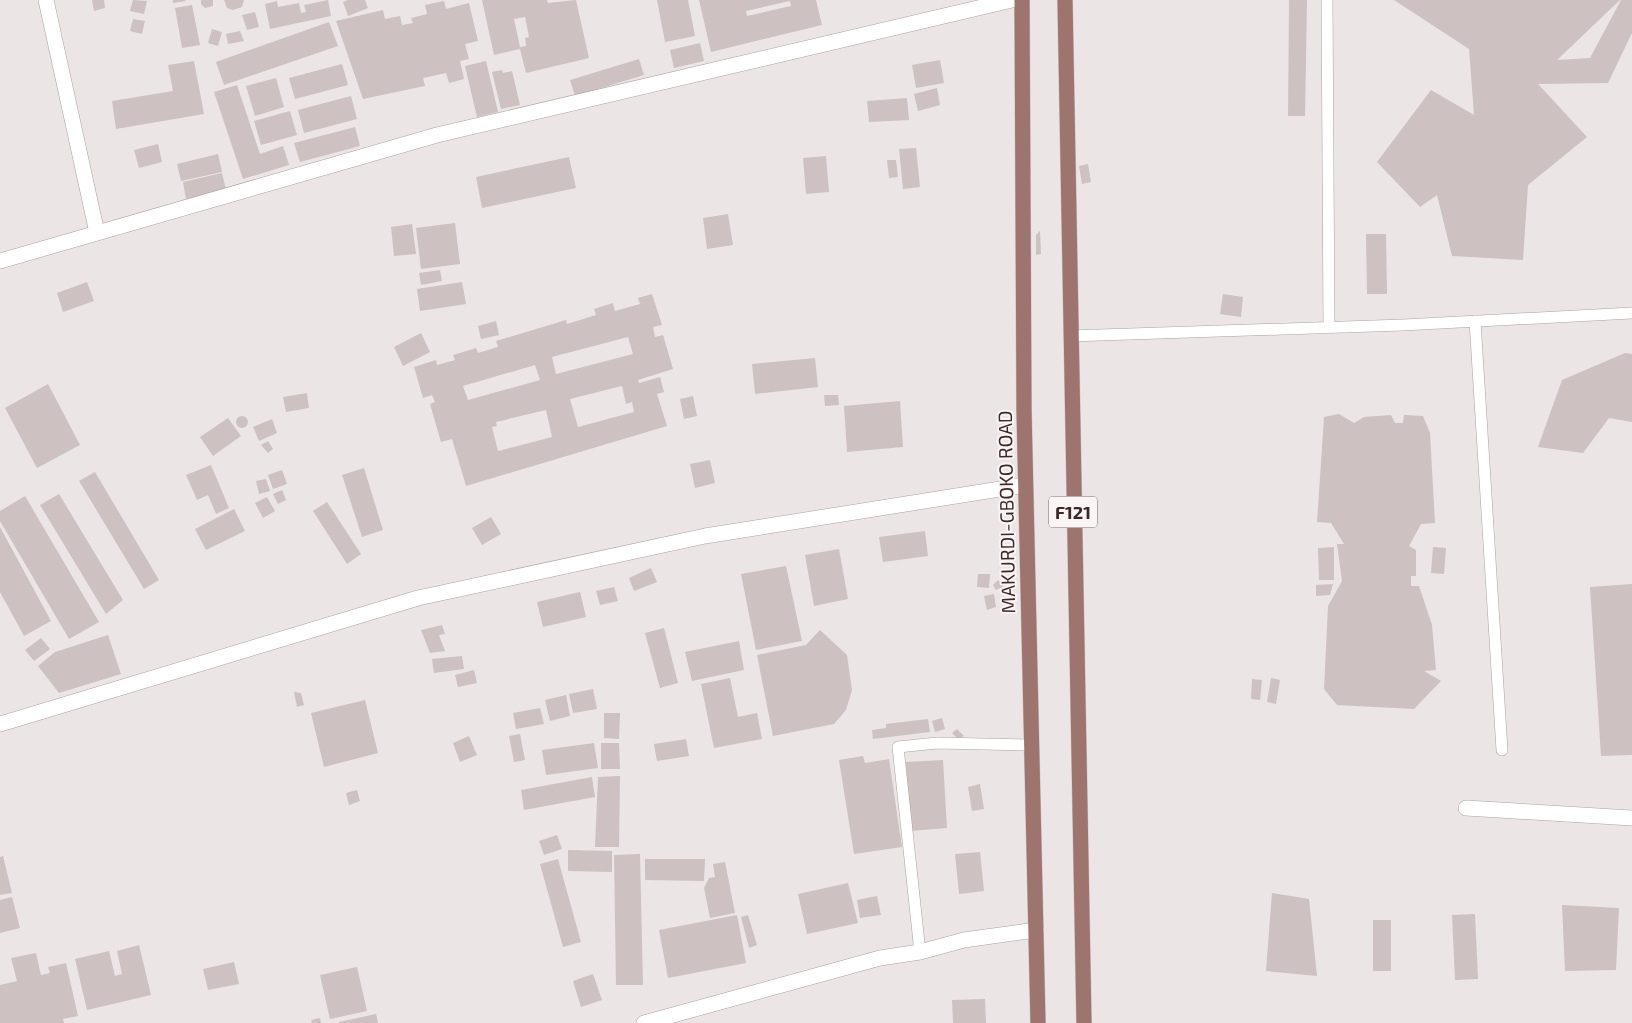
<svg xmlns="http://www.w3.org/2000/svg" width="1632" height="1023" viewBox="0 0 1632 1023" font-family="'Exo 2',sans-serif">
<rect width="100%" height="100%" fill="#ece5e5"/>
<!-- building -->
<path fill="#cdc1c2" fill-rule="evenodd" d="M92 0H104L105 8 94 11Z
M133 0 147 1 144 14 130 11Z
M173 0H185L186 1 173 3Z
M201 0H213V6L205 8 201 4Z
M224 0H244L242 7 233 10 227 8Z
M328 0 331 16 270 29 265 4 277 1 278 7 299 3 301 13 306 12 304 5Z
M348 0H365L368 8 348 16 343 2Z
M482 0H547L548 3 576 0 589 58 526 73 520 49 494 55ZM525 17 529 37 525 38 526 46 520 47 514 19Z
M657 0H688L695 36 665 42Z
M699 0H816L822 25 711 52ZM790 1 791 6 747 16 746 11Z
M1289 0H1307L1305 116H1288Z
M1394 0H1620L1557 60 1590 58 1621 0H1632V33L1608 83 1538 84 1587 137 1528 185 1523 260 1452 256 1437 195 1420 207 1377 162 1431 90 1474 115 1469 49Z
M444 1 446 9 469 3 478 41 465 44 469 59 460 61 464 79 449 83 446 73 423 78 425 86 363 99 336 21 383 10 385 19 400 16 402 25 413 23 411 18 427 14 425 5Z
M192 5 200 45 182 48 175 8Z
M255 12 259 27 247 30 242 15Z
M133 19 145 21 142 34 130 31Z
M329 22 338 46 224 85 216 62Z
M212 29 222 32 218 46 208 43Z
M240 31 244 41 228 44 226 34Z
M700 43 704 61 674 68 670 50Z
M639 59 644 75 575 96 570 80Z
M940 60 944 83 916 88 912 65Z
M194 61 204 114 116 129 112 101 173 91 168 65Z
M486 61 498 112 477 117 465 66Z
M342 64 348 85 295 99 289 78Z
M502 70 503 73 512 71 520 105 501 109 492 72Z
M276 78 284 107 255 116 246 86Z
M237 85 260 154 283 146 289 165 243 179 214 92Z
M937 88 940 105 918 111 914 94Z
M351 96 357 119 304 133 298 110Z
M907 98 909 120 869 122 867 101Z
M290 111 297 135 261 145 254 121Z
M355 127 360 146 300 162 294 143Z
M158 144 162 162 139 168 134 150Z
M916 148 920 187 903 189 899 149Z
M218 154 222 172 181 181 177 164Z
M826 156 829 192 806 194 803 158Z
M569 157 576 188 482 208 476 177Z
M887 160H896L898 177 889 178Z
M1088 164 1091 182 1082 184 1079 166Z
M222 173 226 190 186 199 183 182Z
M728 214 733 245 707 249 703 218Z
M455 223 460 264 421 269 416 228Z
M412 224 416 254 394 256 391 227Z
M1040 231 1041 254 1036 255V235Z
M1366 234H1386L1387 294H1367Z
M440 270 442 281 421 285 419 273Z
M87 282 94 301 63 312 57 293Z
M462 282 466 304 420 311 417 289Z
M652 294 662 325 653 327 655 337 663 335 673 369 638 380 639 383 660 377 664 392 657 394 667 426 466 486 452 439 441 442 430 404 435 402 432 395 423 398 414 367 436 360 437 365 455 360 453 355 476 348 478 353 498 347 496 341 566 320 567 324 596 315 594 309 613 303 615 311 640 304 638 298ZM628 337 633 354 556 374 552 357ZM535 365 540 380 468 400 463 386ZM622 386 626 404 632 402 634 412 578 427 570 399ZM546 410 552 437 498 451 492 427 497 426 496 422Z
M1223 294 1243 297 1241 317 1220 314Z
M496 321 499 335 481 339 478 326Z
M421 333 430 352 403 366 394 347Z
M1625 353 1632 354V422L1609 418 1583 453 1538 447 1562 380Z
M815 358 818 387 755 394 752 364Z
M48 384 80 445 37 468 5 408Z
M307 393 309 408 286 412 283 397Z
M824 395H838L839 405 825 406Z
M693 396 697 416 684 419 680 399Z
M900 401 903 447 847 452 844 406Z
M1339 414 1354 423 1364 417 1391 415 1395 423H1403L1404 415 1423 416 1430 433 1435 523 1421 524 1409 546 1416 550V576H1411V586H1419L1432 625 1436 670 1424 671 1441 681 1414 709 1337 705 1324 689 1328 606 1342 581 1337 544H1344L1331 523 1317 522 1324 417Z
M236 422a6 6 0 1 1 12 0a6 6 0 1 1-12 0Z
M228 418 241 436 213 456 200 437Z
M272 419 277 433 259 441 253 427Z
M268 441 273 449 268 453 261 445Z
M710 460 715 483 695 488 690 464Z
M211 465 229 508 216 514 208 495 197 500 186 475Z
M364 468 383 530 362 537 342 475Z
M282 470 287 484 273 489 268 475Z
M95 472 159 580 144 589 79 481Z
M266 479 270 491 259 494 256 481Z
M282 490 286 500 278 504 273 494Z
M59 494 123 600 106 614 40 505Z
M25 496 99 622 69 639 0 521V511Z
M267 497 275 511 263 518 255 503Z
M327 502 361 554 347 564 313 511Z
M234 509 245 531 206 550 195 529Z
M491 517 501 534 482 545 472 528Z
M0 527 51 621 24 636 0 592Z
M925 531 928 556 883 562 879 537Z
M1334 547V580H1319L1318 548Z
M1433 547 1446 548 1444 574 1431 573Z
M839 549 848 599 814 606 805 555Z
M786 566 802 641 756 650 741 574Z
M651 568 657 582 634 591 629 578Z
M978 574H990L989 588 977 587Z
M998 580 1004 586 996 590 993 585Z
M1333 584 1330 595 1316 596V585Z
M1632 584V755L1601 756 1590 587Z
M614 587 618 601 600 605 596 591Z
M580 592 586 617 543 627 537 602Z
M994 594 996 607 987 610 984 596Z
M442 625 445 634 439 635 445 651 430 653 421 630Z
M664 628 678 683 660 688 645 633Z
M820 630 847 655 852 690 846 710 834 724 773 736 757 655 806 645Z
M108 635 121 674 59 693 38 666 55 652Z
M41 638 50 649 34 661 25 650Z
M739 641 744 670 692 681 685 652Z
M462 656 464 669 434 673 432 659Z
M474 670 477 683 458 687 455 675Z
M730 678 738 717 757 713 762 739 714 748 701 684Z
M1271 678 1280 680 1276 704 1267 702Z
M1252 679 1262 680 1260 700 1251 699Z
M593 689 597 709 573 713 569 694Z
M294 692 301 693 304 705 297 707Z
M566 695 570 716 550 721 545 700Z
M365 700 378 753 324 767 311 713Z
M540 708 544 724 516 729 513 713Z
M604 713H620L619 739 604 738Z
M942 718 945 729 935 732 932 721Z
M928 719 930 732 873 739 872 730 886 728V724Z
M957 729 964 736 958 739 952 733Z
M520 734 525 760 514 762 509 736Z
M469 736 477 755 460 762 453 743Z
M686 739 689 756 657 761 654 744Z
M594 743 598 768 546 775 542 750Z
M601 743H619L620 769H601Z
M863 756 865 763 889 759 902 847 854 854 839 760Z
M943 760 947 828 910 831 906 762Z
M620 776 619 847H595L598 777Z
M592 777 595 797 524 810 521 790Z
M980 784 984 809 972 811 968 787Z
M357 790 360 801 349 805 346 793Z
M557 835 562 849 544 855 539 841Z
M568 850 612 851V872L568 871Z
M980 852 984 891 959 894 955 854Z
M640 854 643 985H616L614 855Z
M3 856 12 893 0 895V857Z
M558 859 581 942 563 947 540 864Z
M645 859H705L704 881 645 880Z
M725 862 735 913 710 918 704 888 709 878 715 877 713 864Z
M848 883 858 923 807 934 798 894Z
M1272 893 1309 899 1317 976 1266 971Z
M877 896 881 915 860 918 857 900Z
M12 897 20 928 0 933V900Z
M1562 905 1619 908 1616 970 1565 971Z
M1475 914 1478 979 1455 980 1452 915Z
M737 915 746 963 668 978 659 930Z
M748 915 757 945 749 948 741 917Z
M1373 920H1391V971H1373Z
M139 945 151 995 87 1010 75 959 109 951 115 976 122 974 117 951Z
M36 953 41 975 50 973 48 967 66 963 78 1016 63 1019 64 1023H0V985L17 981 11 958Z
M234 962 239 984 208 990 203 969Z
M357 967 367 1011 330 1019 320 975Z
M593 974 602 1000 581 1007 573 981Z
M985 999 986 1023H953L952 1000Z
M376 1014 378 1023H339V1022Z
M320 1018 321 1023H312L311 1020Z"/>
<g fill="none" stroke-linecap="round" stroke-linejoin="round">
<defs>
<path id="lane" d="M1327 0 1329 328
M1475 321 1502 750
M1070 336 1403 325 1632 313
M920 952 898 747 937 743 1031 745"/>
<path id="street" d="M46 0 97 233
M0 261 437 135 1012 0
M0 724 418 598 705 536 1025 485
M1466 808 1632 818
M644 1023 880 958 920 952 964 940 1036 930"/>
<path id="primary" d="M1022 0 1024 410 1038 1023
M1065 0 1084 1023"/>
</defs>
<!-- lane casing -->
<use href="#lane" stroke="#ada1a0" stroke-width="12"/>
<!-- street casing -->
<use href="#street" stroke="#ada1a0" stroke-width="16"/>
<!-- primary casing -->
<use href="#primary" stroke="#c8c3c2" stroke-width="16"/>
<!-- lane -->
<use href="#lane" stroke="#fff" stroke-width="11"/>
<!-- street -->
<use href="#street" stroke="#fff" stroke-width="15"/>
<!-- primary -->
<use href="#primary" stroke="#9d746e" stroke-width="15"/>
</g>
<g text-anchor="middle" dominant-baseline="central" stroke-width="4" stroke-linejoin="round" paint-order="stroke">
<!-- shield labels -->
<rect fill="#f9f5f5" stroke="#756664" stroke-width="1" x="1049" y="496.5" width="48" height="31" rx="4"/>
<g font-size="18" font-weight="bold" fill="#3c2826">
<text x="1073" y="512">F121</text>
</g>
<!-- street labels -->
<g font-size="19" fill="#3c2826" stroke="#f9f5f5">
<text transform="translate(1006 512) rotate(-91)">MAKURDI-GBOKO ROAD</text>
</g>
</g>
</svg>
